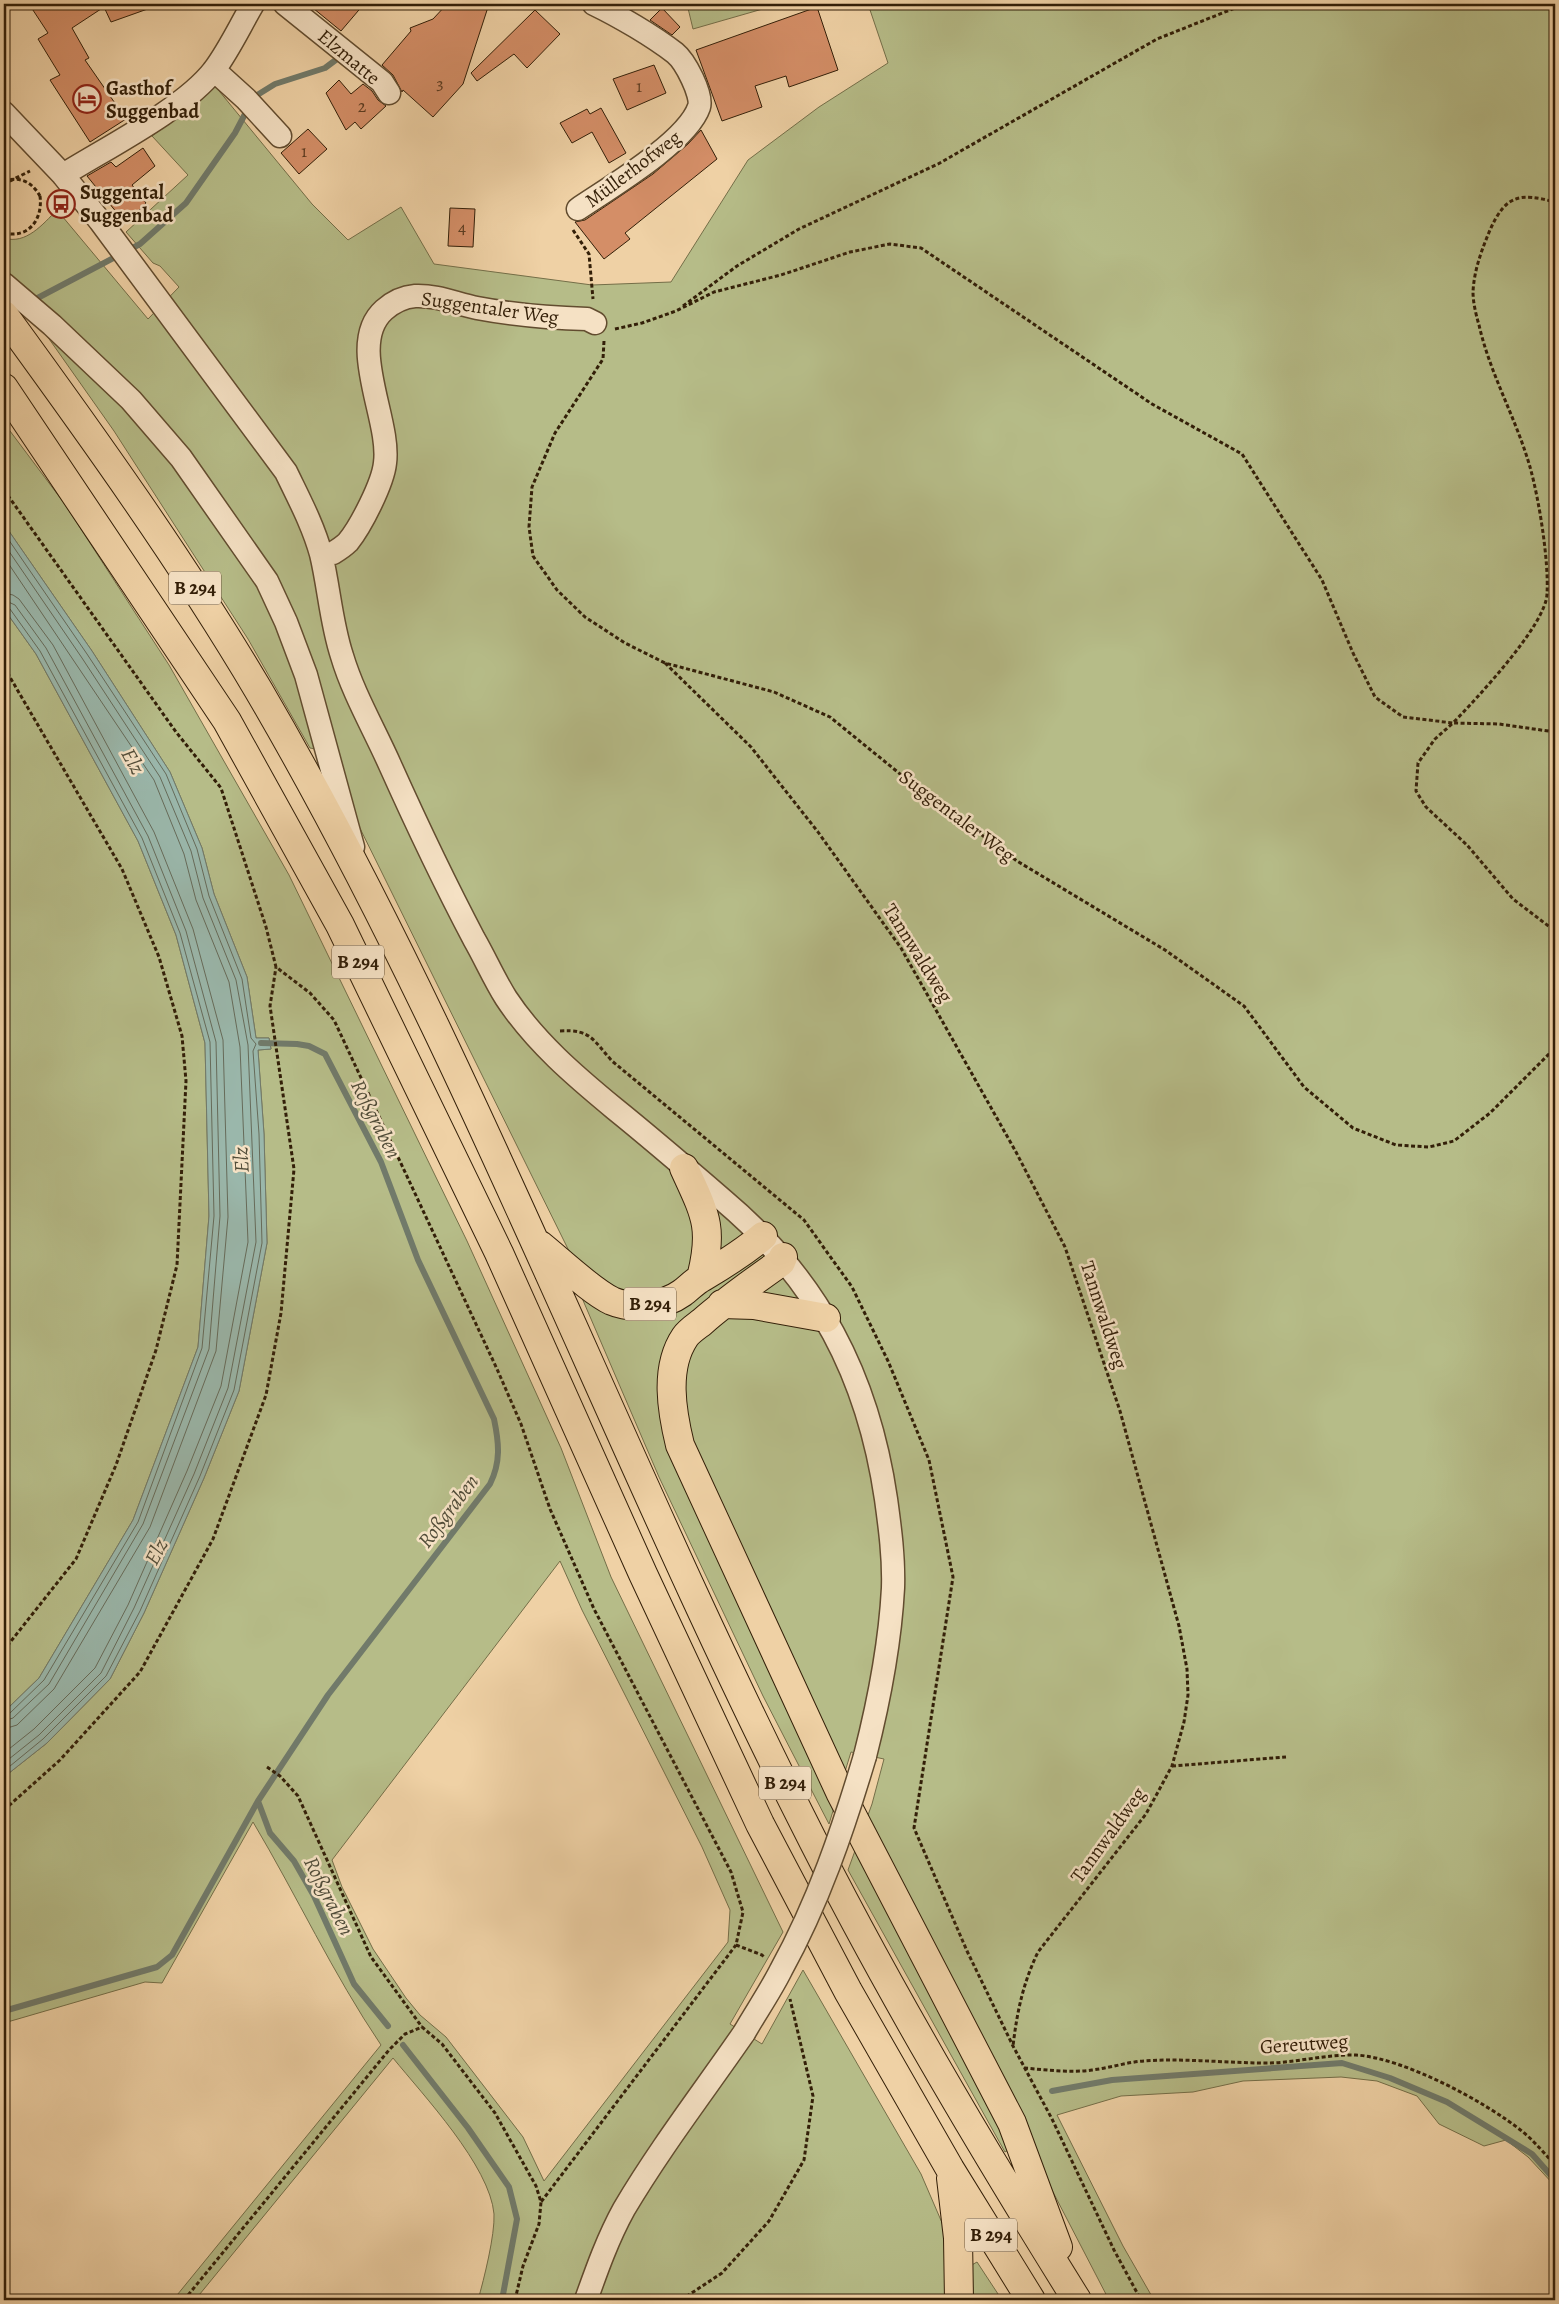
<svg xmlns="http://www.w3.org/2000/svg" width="1559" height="2304" viewBox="0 0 1559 2304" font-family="Alegreya,serif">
<rect width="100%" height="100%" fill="#efd1a5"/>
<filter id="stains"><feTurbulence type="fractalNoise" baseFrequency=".004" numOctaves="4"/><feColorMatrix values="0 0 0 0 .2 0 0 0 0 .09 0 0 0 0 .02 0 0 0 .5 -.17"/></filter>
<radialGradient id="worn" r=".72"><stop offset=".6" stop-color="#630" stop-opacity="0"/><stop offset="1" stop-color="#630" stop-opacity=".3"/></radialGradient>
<!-- green -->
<path fill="#b6bc88" stroke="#746e48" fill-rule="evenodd" d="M687 4H780L693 29Z
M868 4H1555V2186L1528 2157 1506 2140 1484 2146 1439 2124 1417 2096 1377 2081 1341 2077 1243 2081 1193 2092 1121 2096 1057 2115 1123 2246 1154 2300H1109L1026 2140 1005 2152 848 1870 872 1804 884 1759 851 1752 829 1824 763 1696 659 1477 582 1298 570 1253 345 798 332 752 310 748 248 639 114 431 4 275V238C26 245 43 224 57 210L148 319 179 287 160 266 153 263 126 232 188 175 152 136 215 86 312 204 348 240 401 207 434 264 592 285 671 282 748 160 819 107 888 63Z
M4 423 64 503 169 665 289 875 467 1241 561 1448 611 1577 783 1932 730 2024 762 2044 803 1970 921 2174 943 2225 970 2266 977 2262 1002 2300H478C484 2279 495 2235 494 2214 490 2166 423 2095 393 2058L195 2300H173L381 2045C333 1974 297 1896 253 1822L162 1983 145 1982 4 2023V1777L47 1743 110 1679 144 1613 204 1478 239 1391 267 1243 264 1134 258 1050 271 1049 269 1038H256L247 977 214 894 202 848 170 772 92 651 4 524ZM560 1561 582 1610 702 1847 730 1910 728 1942 544 2181 523 2137 446 2037 420 2015 406 1998 373 1949 342 1887 332 1860Z
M4 609 36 654 138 841 176 935 205 1043 209 1216 198 1347 133 1520 39 1678 4 1712Z"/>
<!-- water -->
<path fill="#9ab7ab" stroke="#717a6a" d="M4 524 92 651 170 772 202 848 214 894 247 977 256 1038H269L271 1049 258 1050 264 1134 267 1243 239 1391 204 1478 144 1613 110 1679 47 1743 4 1777V1712L39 1678 133 1520 198 1347 209 1216 205 1043 176 935 138 841 36 654 4 609Z"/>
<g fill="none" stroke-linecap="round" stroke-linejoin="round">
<!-- shore -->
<path stroke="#666b5a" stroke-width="1" d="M4 533 87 654 166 774 197 849 209 896 242 979 251 1038 256 1044 253 1051 259 1134 262 1243 234 1390 200 1476 140 1611 106 1676 43 1739 4 1771
M4 544 82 658 160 777 191 851 203 898 236 980 248 1045 256 1242 228 1388 194 1474 134 1608 101 1673 39 1735 4 1763
M4 557 154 780 184 854 196 900 229 982 240 1047 248 1242 221 1386 187 1471 128 1605 95 1668 34 1729 4 1753
M4 593 13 595 19 599 53 645 154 832 193 929 223 1040 228 1217 216 1351 150 1527 54 1689 17 1725 4 1729
M4 600 15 605 46 648 148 836 186 931 216 1042 220 1216 209 1349 143 1524 49 1684 13 1718 4 1721
M4 607 10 609 40 651 142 838 180 933 210 1042 214 1216 202 1348 138 1522 44 1680 9 1714 4 1715"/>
<!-- stream -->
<path stroke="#717a6a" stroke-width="6" d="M30 302 140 244 186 203 235 133 254 97 275 84 325 68 337 59
M261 1043 297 1044 309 1046 325 1054 381 1162 418 1260 494 1419C499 1443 501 1462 490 1484L328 1695 258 1801 270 1833 294 1861 314 1896 354 1984 388 2026
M4 2011 157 1967 172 1955 258 1801
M403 2045 468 2128 509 2187 517 2219 502 2300
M1052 2091 1112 2080 1342 2063 1390 2078 1447 2102 1532 2154 1555 2180"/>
</g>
<!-- building -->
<path fill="#d48e67" stroke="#331f08" d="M29 4H155L156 6 111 22 104 7 72 28 89 58 85 60 126 119 90 142 50 80 60 75 38 39 48 33Z
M308 4H364L341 31Z
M447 4H489L463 84 433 117 403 90 402 92 393 75 382 65 411 31 410 28 433 19Z
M817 7 838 70 789 87 786 76 755 86 762 107 722 121 696 50Z
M662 8 680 27 672 35 650 20Z
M535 10 560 34 527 68 514 54 477 81 471 73Z
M654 65 666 93 627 110 613 79Z
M339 80 351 94 363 84 372 91 378 100 386 106 361 129 355 122 346 130 326 93Z
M601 108 626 153 609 163 592 132 572 143 560 123 587 109 590 114Z
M308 129 327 149 299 174 281 153Z
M701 130 717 159 625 233 630 239 604 259 575 222 585 220 653 174 688 144Z
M143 148 155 166 132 185 146 203 126 224 87 176 111 162 116 167Z
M450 208 475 209 473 247 448 246Z"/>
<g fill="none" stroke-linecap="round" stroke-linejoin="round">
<defs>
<path id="minor" d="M285 4 382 82 389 93
M214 70 246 99 280 136
M4 113 63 175 100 221 286 472C299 499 313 525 321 554 329 587 331 623 342 656 353 693 374 729 390 765 416 823 444 882 474 939 485 958 494 979 506 998 535 1042 575 1076 615 1109 651 1138 687 1169 723 1200 818 1280 868 1376 886 1499 890 1528 894 1558 893 1588 890 1645 879 1701 865 1756
M63 175C106 148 184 109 214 70 229 50 240 26 253 4
M578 209C609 188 687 142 699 107 703 95 685 61 675 53 653 36 619 16 594 4
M4 284 52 325 131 400 181 458 267 581 286 622 306 675 353 847
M333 553C338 550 344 546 348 542 361 526 383 483 385 463 391 419 346 344 384 310 393 302 403 297 415 296 438 295 456 304 477 308 514 315 550 318 587 319L595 323
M586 2300C597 2269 608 2238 624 2209 660 2148 704 2091 744 2033"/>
<path id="highway" d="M4 315C93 437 182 561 259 691 470 1052 613 1445 801 1817 884 1983 979 2143 1077 2300
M4 388 227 721 340 925 499 1253 643 1574 760 1824 848 1991 950 2169 1031 2300
M684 1168C705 1214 714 1227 701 1278
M540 1245C560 1261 591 1291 612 1301 633 1310 664 1306 682 1293 689 1288 695 1281 703 1277 725 1264 744 1252 763 1236
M783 1257 781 1262C754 1281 727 1300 702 1322 697 1326 689 1331 685 1337 664 1368 672 1412 680 1445L840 1792 1012 2123 1058 2247
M722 1304 754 1305 826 1318
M951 2178 958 2238 959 2300"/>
</defs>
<!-- minor casing -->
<use href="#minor" stroke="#624c2f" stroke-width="25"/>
<!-- highway casing -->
<use href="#highway" stroke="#331f08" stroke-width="30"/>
<!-- path -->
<path stroke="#331f08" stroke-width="3" stroke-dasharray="4 2.5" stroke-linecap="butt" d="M4 184 30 171
M573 230 589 254 593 299
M4 233C29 239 43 219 40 196
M683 306 737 266 799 229 938 164 1157 39 1235 8 1239 4
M615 329 642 323 676 311 714 292 781 275 850 252 890 244 921 248 1152 404 1242 454 1322 580 1353 653 1375 697 1403 717 1453 723C1476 699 1546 625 1547 594 1549 561 1539 499 1530 467 1516 418 1490 374 1479 325 1476 315 1473 302 1473 292 1474 270 1482 249 1490 230 1506 194 1520 193 1555 202
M604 341 603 359 555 433 532 487 529 527 533 556 557 590 585 617 625 643 665 663 774 692 830 717 910 782 1017 861 1165 950 1244 1006 1304 1087 1353 1128 1396 1145 1429 1147 1454 1141 1490 1113 1555 1048
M4 490 176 732 221 788 266 927 276 967 310 993 334 1020 497 1369 521 1424 550 1509 594 1609 731 1872 743 1912 736 1945 541 2202
M665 663 751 747 818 832 901 948 1016 1152 1065 1247 1120 1411 1179 1626 1187 1669 1188 1695 1184 1722 1172 1766 1146 1814 1038 1952C1023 1983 1017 2012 1013 2046
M4 667 122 869 159 957 182 1036 186 1081 177 1265 156 1350 116 1465 76 1559 4 1650
M1555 732 1499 724 1453 723 1435 739 1418 763 1416 791 1426 807 1467 845 1513 899 1555 931
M560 1031C591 1029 593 1040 612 1061L804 1220 852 1287 888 1361 929 1460 953 1577 914 1828 967 1951 1013 2046 1052 2119 1114 2250 1141 2300
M1172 1766 1286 1757
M267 1767 280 1776 298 1796 371 1957 422 2027
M4 1810 60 1760 140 1672 213 1539 266 1395 281 1313 294 1169 270 1006 276 967
M736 1945 762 1955 764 1957
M1024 2068C1047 2070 1070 2073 1092 2070 1110 2068 1127 2062 1144 2061 1185 2058 1225 2063 1266 2063 1296 2063 1326 2054 1356 2055 1404 2058 1486 2102 1523 2132 1535 2142 1545 2154 1555 2165
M184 2300 389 2050 405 2034 422 2027 442 2044 495 2113 536 2186 541 2202 539 2224 523 2266 515 2300
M681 2300 722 2273 769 2221 804 2160 813 2096 790 1999"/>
<!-- minor -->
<use href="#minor" stroke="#f5e1c4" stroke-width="22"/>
<!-- highway -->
<use href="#highway" stroke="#efd1a5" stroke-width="28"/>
<defs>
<path id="minor-bridge" d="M744 2033C756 2012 770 1992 781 1970 818 1903 843 1830 865 1756"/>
</defs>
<!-- minor-bridge casing -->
<use href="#minor-bridge" stroke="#624c2f" stroke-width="25" stroke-linecap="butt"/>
<!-- path-bridge -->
<path stroke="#331f08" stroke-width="3" stroke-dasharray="4 2.5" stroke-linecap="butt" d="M4 181C20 176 32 182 40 196"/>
<!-- minor-bridge -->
<use href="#minor-bridge" stroke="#f5e1c4" stroke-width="22"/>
</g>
<!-- icons -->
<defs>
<symbol id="hotel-ring" viewBox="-11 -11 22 22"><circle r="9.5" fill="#f5e1c4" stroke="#8f2418" stroke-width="1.5"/><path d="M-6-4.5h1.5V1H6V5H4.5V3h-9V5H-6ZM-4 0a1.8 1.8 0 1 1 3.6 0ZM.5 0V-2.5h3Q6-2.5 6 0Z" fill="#8f2418"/></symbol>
<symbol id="bus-ring" viewBox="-11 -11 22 22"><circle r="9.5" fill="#f5e1c4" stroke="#8f2418" stroke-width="1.5"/><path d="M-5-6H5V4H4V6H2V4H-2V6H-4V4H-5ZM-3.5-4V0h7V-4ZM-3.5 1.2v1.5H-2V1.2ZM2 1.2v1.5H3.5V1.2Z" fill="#8f2418"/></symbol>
</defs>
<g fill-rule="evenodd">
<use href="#hotel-ring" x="71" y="83" width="32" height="32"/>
<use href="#bus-ring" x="45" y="188" width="32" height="32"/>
</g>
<g text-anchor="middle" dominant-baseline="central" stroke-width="5" stroke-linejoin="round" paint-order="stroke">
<!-- number labels -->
<g font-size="18" fill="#5b3b20">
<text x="440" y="83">3</text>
<text x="639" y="86">1</text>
<text x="362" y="106">2</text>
<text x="304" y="151">1</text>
<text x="462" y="227">4</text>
</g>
<!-- shield labels -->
<g fill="#f5e1c4" stroke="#6d5940" stroke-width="1">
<rect x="169" y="571.5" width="52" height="33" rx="4"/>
<rect x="332" y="945.5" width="52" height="33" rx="4"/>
<rect x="624" y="1287.5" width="52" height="33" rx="4"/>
<rect x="759" y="1766.5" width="52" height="33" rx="4"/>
<rect x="965" y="2218.5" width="52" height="33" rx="4"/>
</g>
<g font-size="19" font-weight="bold" fill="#331f08">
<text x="195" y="588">B 294</text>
<text x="358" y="962">B 294</text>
<text x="650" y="1304">B 294</text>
<text x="785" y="1783">B 294</text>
<text x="991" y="2235">B 294</text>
</g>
<!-- street labels -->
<g font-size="20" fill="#331f08" stroke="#f5e1c4">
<text transform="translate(349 57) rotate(40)">Elzmatte</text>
<text transform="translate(633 169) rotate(-37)">Müllerhofweg</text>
<text transform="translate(490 308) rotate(8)">Suggentaler Weg</text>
<text transform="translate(957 816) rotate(37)">Suggentaler Weg</text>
<text transform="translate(918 953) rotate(58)">Tannwaldweg</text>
<text transform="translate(1104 1315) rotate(72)">Tannwaldweg</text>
<text transform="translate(1108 1835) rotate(-54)">Tannwaldweg</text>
<text transform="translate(1304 2044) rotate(-4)">Gereutweg</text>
</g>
<!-- poi labels -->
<g font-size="20" font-weight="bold" fill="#331f08" stroke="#f5e1c4" text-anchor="start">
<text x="106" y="88">Gasthof<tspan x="106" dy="23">Suggenbad</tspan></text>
<text x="80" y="192">Suggental<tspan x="80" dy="23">Suggenbad</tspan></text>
</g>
<!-- water labels -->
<g font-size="21" font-style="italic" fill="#524d39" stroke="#f5e1c4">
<text transform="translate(133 761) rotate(61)">Elz</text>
<text transform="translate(376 1119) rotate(63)">Roßgraben</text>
<text transform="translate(241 1160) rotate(-93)">Elz</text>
<text transform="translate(448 1511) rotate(-53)">Roßgraben</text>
<text transform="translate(156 1552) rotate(-62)">Elz</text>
<text transform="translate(329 1896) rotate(63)">Roßgraben</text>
</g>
</g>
<!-- margin -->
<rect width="1559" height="2304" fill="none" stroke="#efd1a5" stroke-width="20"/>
<rect x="5" y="5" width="1549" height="2294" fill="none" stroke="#331f08" stroke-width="2.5"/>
<rect x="10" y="10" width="1539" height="2284" fill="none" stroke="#331f08"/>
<rect width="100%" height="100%" filter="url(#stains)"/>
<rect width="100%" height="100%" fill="url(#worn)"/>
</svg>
